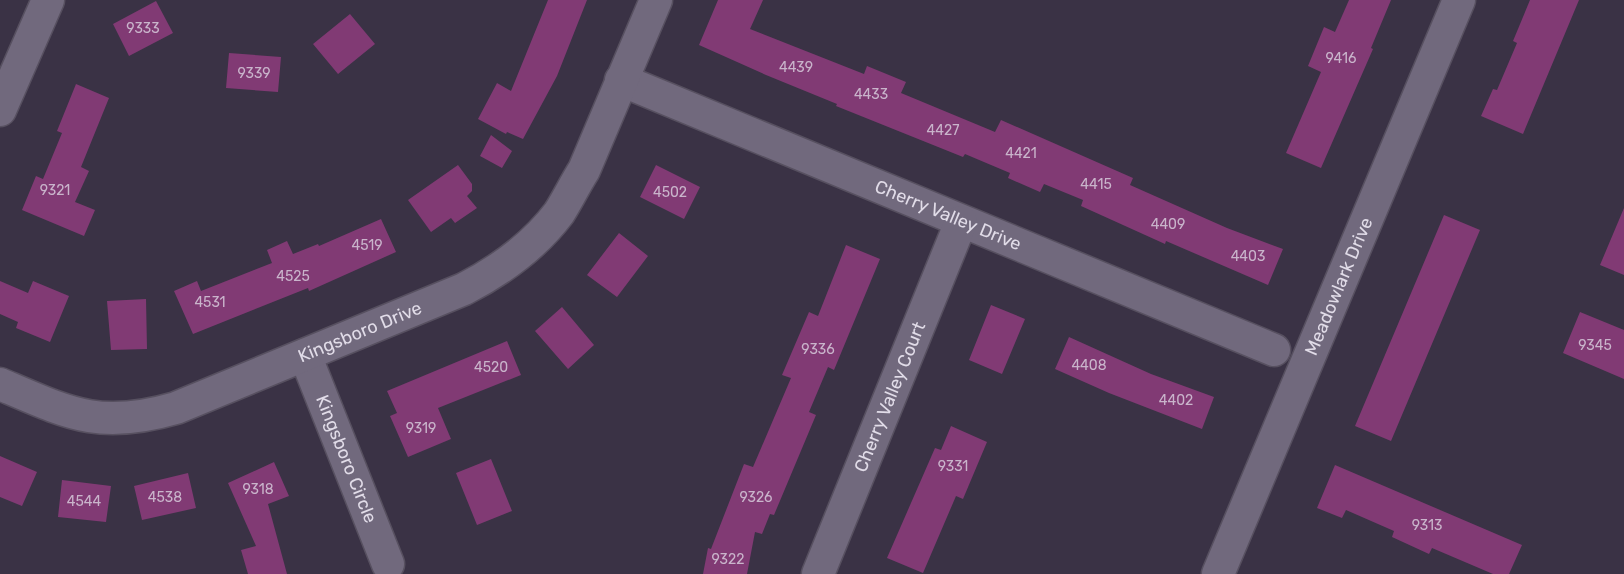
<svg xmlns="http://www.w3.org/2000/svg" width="1624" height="574" viewBox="0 0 1624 574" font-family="Rubik,sans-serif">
<rect width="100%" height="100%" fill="#3a3245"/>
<!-- building -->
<path fill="#813a74" d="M548 0H587L557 76 523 139 507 132 506 134 478 119 497 83 511 91Z
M718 0H763L750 29 864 74 867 66 906 82 901 93 995 132 1001 120 1133 178 1130 185 1227 228 1283 249 1268 285 1166 241 1165 244 1081 206 1083 200 1044 184 1040 192 1008 178 1010 173 965 154 963 157 836 106 837 104 766 75 699 45Z
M1349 0H1391L1371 48 1373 49 1321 168 1286 153 1321 72 1308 66 1324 27 1335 32Z
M1530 0H1579L1523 134 1481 116 1493 89 1497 90 1517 43 1513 41Z
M156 1 173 33 129 56 113 24Z
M350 14 375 44 338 74 313 44Z
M229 53 281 57 278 92 226 88Z
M76 84 109 98 81 167 89 171 75 202 95 210 84 236 22 210 36 176 43 179 62 133 57 131Z
M491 135 512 151 502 168 480 156Z
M458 165 472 184V191L467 196 477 208 455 223 451 218 431 232 408 200Z
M656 165 700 187 684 219 640 197Z
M1624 208V275L1600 265Z
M1444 215 1480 230 1391 441 1355 426Z
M381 219 396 252 309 291 308 288 193 334 174 291 197 281 201 291 272 263 267 250 287 241 293 254 318 244 319 246Z
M619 233 648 256 617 297 587 275Z
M846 245 880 259 834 370 828 367 809 412 816 415 774 515 770 514 762 534 755 532 747 574H703L708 548 711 549 744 464 753 467 791 378 782 375 809 312 818 316Z
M0 281 28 293 33 281 69 296 50 342 16 328 18 322 0 314Z
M146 299 147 349 111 350 107 301Z
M991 305 1025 319 1002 374 969 360Z
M562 307 594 345 568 369 535 331Z
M1580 312 1624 330V379L1563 353Z
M1069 337 1151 374 1214 397 1202 429 1109 393 1055 369Z
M507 341 521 375 438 408 451 439 408 457 390 416 397 413 387 391Z
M951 426 987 442 963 499 956 496 923 573 887 558 935 448 941 450Z
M0 456 37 472 22 506 0 497Z
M491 459 512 511 477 525 456 473Z
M274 462 289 496 268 504 287 574H248L241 550 256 546 228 483Z
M1335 465 1522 545 1509 574H1493L1432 548 1429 554 1392 537 1394 531 1346 510 1342 518 1317 508Z
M188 473 196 508 142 520 134 486Z
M62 480 111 486 106 522 58 517Z"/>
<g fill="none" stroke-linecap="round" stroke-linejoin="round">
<defs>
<g id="minor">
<path id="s1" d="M621 80 1274 350"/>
<path d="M0 110 48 0"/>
<path id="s2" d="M305 355 388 564"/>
<path id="s3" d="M0 384C70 414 100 430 176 408L464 289C501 270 534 246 559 213 568 199 575 184 584 170L656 0"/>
<path id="s4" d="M818 574 961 222"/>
<path id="s5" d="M1218 574 1459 0"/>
</g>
</defs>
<!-- minor casing -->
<use href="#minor" stroke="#575060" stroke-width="35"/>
<!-- minor -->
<use href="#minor" stroke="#71697d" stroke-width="32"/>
</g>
<g text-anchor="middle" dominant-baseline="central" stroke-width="5" stroke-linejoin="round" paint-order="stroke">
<!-- number labels -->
<g font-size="14" fill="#c9b4cb">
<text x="143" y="28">9333</text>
<text x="1341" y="58">9416</text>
<text x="796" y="67">4439</text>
<text x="254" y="73">9339</text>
<text x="871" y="94">4433</text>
<text x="943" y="130">4427</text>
<text x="1021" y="153">4421</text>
<text x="1096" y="184">4415</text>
<text x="55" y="190">9321</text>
<text x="670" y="192">4502</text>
<text x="1168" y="224">4409</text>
<text x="367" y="245">4519</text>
<text x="1248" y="256">4403</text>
<text x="293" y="276">4525</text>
<text x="210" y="302">4531</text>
<text x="1595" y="345">9345</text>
<text x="818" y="349">9336</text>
<text x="1089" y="365">4408</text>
<text x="491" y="367">4520</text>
<text x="1176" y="400">4402</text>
<text x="421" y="428">9319</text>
<text x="953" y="466">9331</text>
<text x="258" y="489">9318</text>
<text x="165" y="497">4538</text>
<text x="756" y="497">9326</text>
<text x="84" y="501">4544</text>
<text x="1427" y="525">9313</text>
<text x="728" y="559">9322</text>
</g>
<!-- street labels -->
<g font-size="18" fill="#e1dce8" stroke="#30283a">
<text stroke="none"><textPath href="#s1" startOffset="354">Cherry Valley Drive</textPath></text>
<text stroke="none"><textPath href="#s5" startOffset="312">Meadowlark Drive</textPath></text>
<text stroke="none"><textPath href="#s3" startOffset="382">Kingsboro Drive</textPath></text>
<text stroke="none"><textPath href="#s4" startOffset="191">Cherry Valley Court</textPath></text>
<text stroke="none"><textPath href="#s2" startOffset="112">Kingsboro Circle</textPath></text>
</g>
</g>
</svg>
